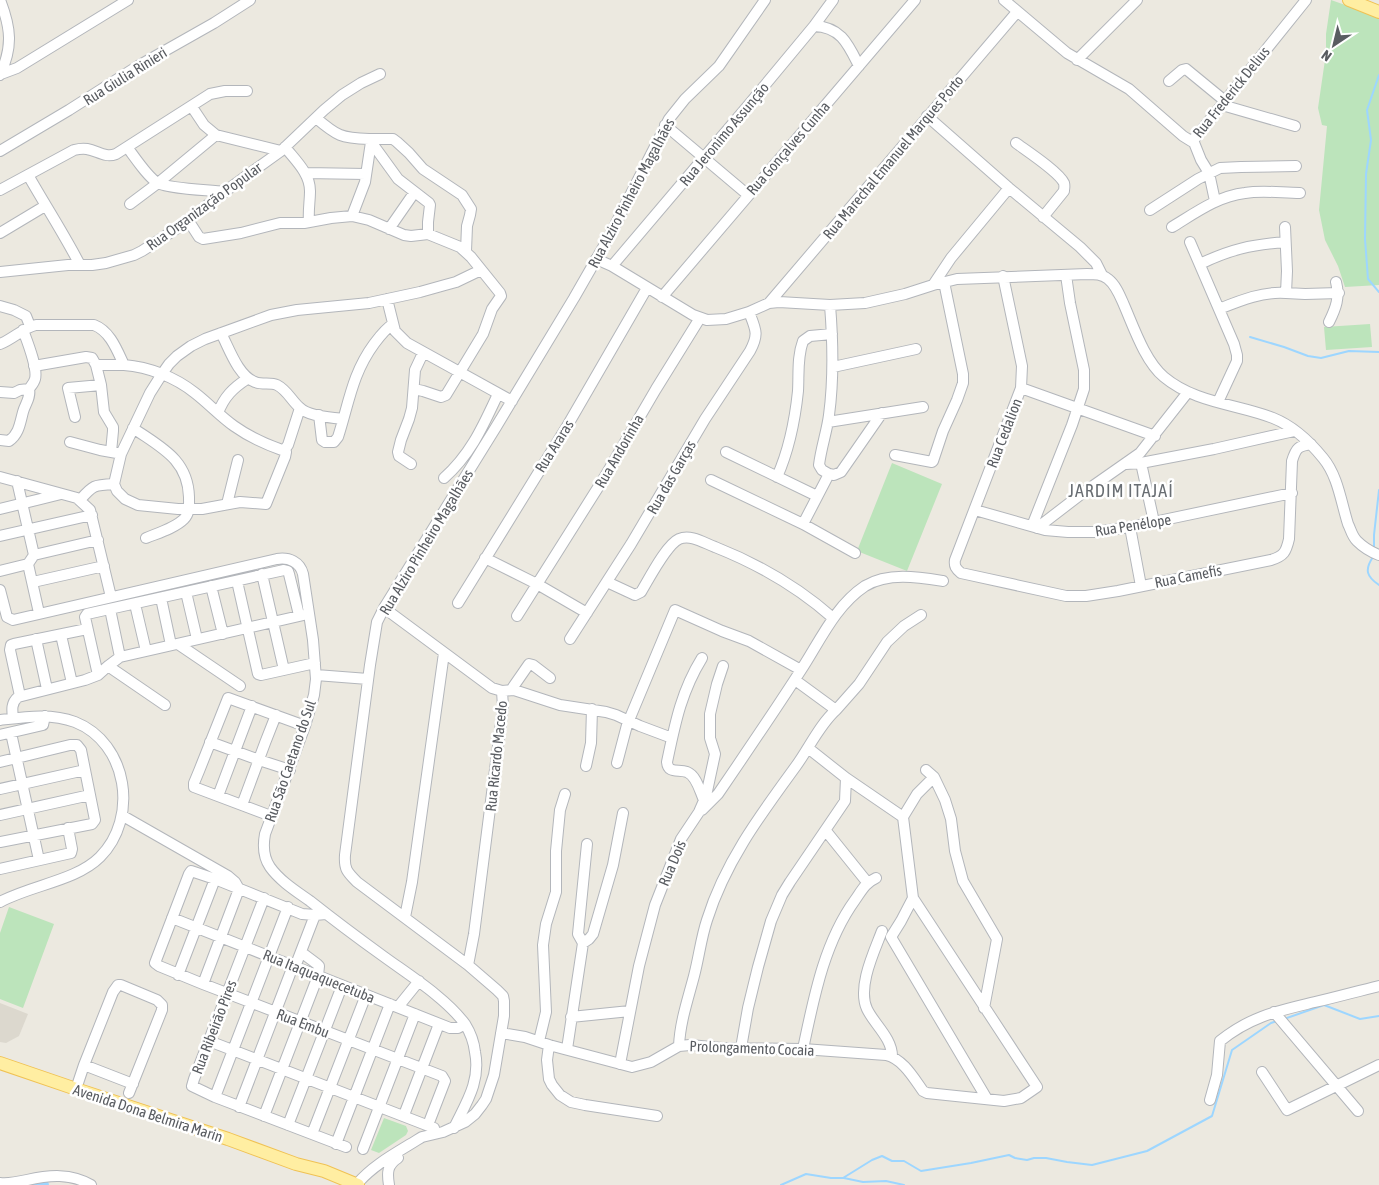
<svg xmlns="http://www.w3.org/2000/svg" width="1379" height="1185" viewBox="0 0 1379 1185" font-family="'Asap Condensed',sans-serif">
<rect width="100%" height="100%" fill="#ece9e0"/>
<!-- education -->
<path fill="#dcd8ce" d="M0 1003 28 1014 19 1036 6 1043 0 1042Z"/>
<!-- green -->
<path fill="#bce4bb" d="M1331 0 1368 13 1379 19V285L1345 287 1338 266 1325 240 1319 210 1327 126 1322 125 1318 108 1326 53V34Z
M1370 324 1372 347 1326 350 1324 327Z
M892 463 942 484 907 571 857 551Z
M9 907 54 924 23 1008 0 999V933Z
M384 1118 406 1126 408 1131 406 1135 379 1153 371 1150Z"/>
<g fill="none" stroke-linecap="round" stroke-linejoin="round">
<!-- stream -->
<path stroke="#9dd6ff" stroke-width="2" d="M1379 75 1367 110 1371 140 1366 174 1365 239 1368 279 1379 292
M1250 337 1284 347 1308 356 1321 358 1349 351 1379 352
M1374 547V535L1379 490
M1373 557C1364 570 1367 577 1379 585
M1284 1019 1324 1005 1360 1019 1379 1016
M844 1178 863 1182 886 1181 904 1185
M781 1185 806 1174 831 1178H843L872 1160 882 1156 892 1161H904L921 1171 971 1163 1009 1155 1015 1158 1027 1160 1034 1158H1046L1067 1162 1092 1165 1147 1151 1212 1116 1232 1050 1271 1023 1277 1021"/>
<!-- river -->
<path stroke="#9dd6ff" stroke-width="12" d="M39 1185 42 1184 43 1185"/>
<defs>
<path id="minor" d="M1004 0 1067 53 1129 89 1183 136 1191 141 1196 137 1306 0
M814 26C841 27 848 44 859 66
M1077 60 1137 0
M1 74 17 68 128 0
M0 75C13 47 11 28 0 0
M1169 81 1182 70 1186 69 1225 101
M1222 105 1295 126
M192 107 204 125 216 135 281 151
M927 116 1009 188 1080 247 1096 263 1102 275
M316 118C337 136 341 138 369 139L398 179 429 203 430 205 428 222V234
M665 125 748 195
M369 139H393L397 142 409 153 423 169 462 195 471 209 470 215 467 226 466 251
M1193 140 1201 160 1209 173 1215 201
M1016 143C1027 151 1059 172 1064 183 1065 187 1064 188 1064 191L1043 217
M127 147C134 156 148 178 158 183 169 189 210 190 224 192
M285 147C295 160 310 173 310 191 310 201 308 211 309 222
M0 151 69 110 138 66 214 23 250 0
M305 173 366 174
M28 175C45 205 64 234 80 265
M0 190 74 150C78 149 82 148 87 149 98 151 105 158 116 154L210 94 225 91H247
M130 204 158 183 216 135
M1150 210 1198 179 1220 168 1241 167 1296 166
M352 216 365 182 371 142
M188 220 199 237 203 239 241 233 280 223H304L331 218 352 216 369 220 404 235 411 236 428 234 460 247 471 257 500 293 501 296 492 309 483 334 446 395 441 397 423 391 414 389
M1172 227C1195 213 1218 196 1245 193 1263 190 1282 193 1300 193
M389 229 414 193
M0 233 45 206
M1190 242 1234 344 1237 355V361L1218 402
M596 259 612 266 693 315 707 320 726 319 749 312 769 303 779 302 830 305 865 303 905 294 933 285 957 279 1087 274C1095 274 1102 274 1108 279 1116 285 1120 296 1124 305 1134 328 1145 361 1164 377 1195 403 1237 404 1273 418 1293 426 1310 442 1323 458 1338 476 1341 502 1348 524 1351 530 1352 536 1357 541 1363 547 1371 552 1379 555
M1200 264C1231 249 1251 245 1285 242
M612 266 746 108 814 26 833 0
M0 272 68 265H92L106 263 134 255 142 251 176 229 231 187 281 151 324 110 342 95 361 83 380 74
M1003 276 1022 366 1021 388 955 560C954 566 956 569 961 573L1066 596H1086L1118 591 1271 560C1284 556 1286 552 1289 539L1292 461C1296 448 1298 446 1311 444
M933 285 951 258 1009 188
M1286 293 1305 294 1339 293
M662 297 915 0
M387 299 395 331 407 343 512 401
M769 303 1017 12
M0 306 14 310 26 316 30 326
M1219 309C1239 301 1263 291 1286 293L1287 271 1285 227
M1329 322C1336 308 1340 297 1336 282
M221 333C229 348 238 376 255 382 262 385 271 382 277 385 287 390 291 400 299 407 309 417 330 417 343 419
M0 344C13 339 23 328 36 325H94C110 331 117 350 124 365 149 367 175 377 195 393 208 403 220 416 234 426 248 436 265 444 282 450L285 449
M34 366 86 357 92 358 96 365
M833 367 916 349
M1021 388 1155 436
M0 392 14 393 20 390 29 389
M300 408 288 445 285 449 286 452 285 457 266 504 240 502 202 509H178L138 505 125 499 117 491 114 484 121 454 150 393 162 374 169 364 177 356 191 346 205 339 271 315 297 310 369 303 420 292 445 285 456 282 481 270
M218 413C224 397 233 388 247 379
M319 415 322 440 325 442H334L338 437C349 403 352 374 374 344 380 336 385 329 393 324
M75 417 68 388 101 385
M828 422 923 407
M133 428C160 447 188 459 189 497 189 505 190 513 184 519 175 528 158 533 146 538
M0 440 9 441C19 434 20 423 23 412 25 404 31 398 29 389 31 386 34 383 35 379 38 368 27 341 23 330
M70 442 100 450 117 453
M111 452 113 431V427L104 412 101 385 96 365H124
M726 452 817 496
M895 455 932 462 933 461 943 431 957 400 963 383V374L944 282
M1141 463 1154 522
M411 464 399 456 398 452 401 440 409 419 412 408 415 370 423 353
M1126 464 1141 463 1214 449 1294 431
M829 474 834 475 841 472 882 413
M0 477 77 498 90 510 111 597
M777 477C789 450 795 420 798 391 799 374 797 357 803 341L810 336 832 334
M444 478C471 454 483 426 498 394
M711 480 803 524 855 553
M17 481 34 555 28 564 39 613
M80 500C93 485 94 485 114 484
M227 504 238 460
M0 509 61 494
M975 510 1045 530 1068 532H1095L1130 527 1292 493
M803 524 829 474 822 470 819 465C821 448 827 431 829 415 834 378 833 342 830 305
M1032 526 1072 425 1084 389V370L1070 303 1066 275
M1130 527 1141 586
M1037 528 1080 495 1140 453 1188 392
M0 536 92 515
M34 555 98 540
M485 558 537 584 587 613
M0 571 28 564
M262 574 284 670
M237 581 258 674 261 675 315 663
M33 582 104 566
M607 582 635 595 641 592C649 579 666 545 679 539 691 534 704 543 715 547 758 564 799 588 833 618
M211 586 223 634
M0 590 7 617 13 620 277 559C289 557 300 562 303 574L313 640 316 679 314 695 305 726 265 834C263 845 263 857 270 867 280 881 296 891 310 901 334 920 358 938 383 956 409 975 446 998 465 1024 470 1032 474 1043 475 1052 481 1081 466 1103 454 1128
M186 592 197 639
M161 598 171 645
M458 603 566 428 647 288
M135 604 146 651
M384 608 492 688 502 691 503 707 474 934 468 965
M110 609 120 657
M517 616 604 478 656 389 700 318
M61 635 72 683
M36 639 47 689
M570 639 631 544 705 419 750 351C759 334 756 330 749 312
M178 644 240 686
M702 658C681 692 675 724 667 762 668 774 678 769 687 772 697 776 700 792 704 800
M108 666 165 705
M98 675 85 617 87 614 284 570 288 571 289 574 299 615
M316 675 368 679
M511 690 529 664 533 665 550 678
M502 691 514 690 560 705 606 712 616 715 640 726 672 738
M20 696 10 650 11 645 14 644 87 629
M836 710 859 684 887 642 904 626 921 615
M13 718C12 710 11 703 18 697L85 680 98 675 108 666 120 657 308 614
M0 720C25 717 51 713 75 722 128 743 139 818 100 857 76 881 31 885 0 902
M11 733 39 860
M0 735 43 725 45 716
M210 742 259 760 290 770
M0 762 70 745H77L81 750 95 820 92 824 0 842
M617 763 627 725 675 610 722 631 749 641 801 670
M586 766 591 743 592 709
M926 770 934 777 945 800 951 819 955 851 963 881 997 939 984 1008
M846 778 903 817
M0 789 85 770
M218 796 252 706
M242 805 265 743 276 715
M702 810 718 794C746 753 774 712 801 670 820 641 835 606 865 586 888 572 918 577 943 581
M0 815 90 795
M123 816 228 876 235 882 239 889 203 984
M271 816 194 787V783L199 771 228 698 305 726
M826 831 867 882
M0 869 71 853 72 849 68 828
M264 898 194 1079 192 1086 215 1097 346 1147
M913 898 901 921 891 937 987 1099
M326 914 315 915 302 914 215 879 191 871 189 874 155 963 159 966 203 984 442 1076 445 1081 428 1125
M405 917 412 882 444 653
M172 918 450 1028H458L465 1024
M882 931C874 952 857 987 867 1009 874 1024 892 1038 892 1056
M583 943 578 934 587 844
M295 967 315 915
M178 975 215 879
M398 1007 419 981
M1274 1012 1358 1111
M571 1017 630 1011
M501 1033 525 1037 549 1045 632 1067 651 1062 679 1046 690 1045 722 1048 803 1049 886 1055C903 1059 913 1077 923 1091L927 1093 1004 1101 1021 1098 1037 1087 913 898 903 817 917 794 934 777
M209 1041 434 1128
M539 1041 546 1012 543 945 546 924 556 892V851L560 810 565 794
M549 1045 547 1060 549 1079 552 1085 560 1095 571 1102 585 1105 657 1116
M679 1046C680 1022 688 999 694 976 699 957 701 938 707 920 725 862 761 814 796 766 809 748 820 724 836 710L795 680
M741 1048 748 1008 758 967 771 921 782 895 790 882 845 801 846 778 808 748
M567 1049 583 943 589 939 593 934 613 865 623 813
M803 1049C814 997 824 943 855 900 862 890 865 883 876 878
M620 1064 639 966 655 905 681 839 699 812 706 796 715 754 710 738V714L717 684 723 666
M84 1065 133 1084
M1262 1072 1287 1110 1379 1065
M76 1089 84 1065 113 992 118 985H121L157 1000 162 1005V1010L129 1093
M215 1097 288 907
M1210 1100 1217 1075 1220 1041C1251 1016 1278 1011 1315 1002 1337 997 1358 991 1379 986
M239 1107 293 966
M404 1115 439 1024
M264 1116 318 976 319 966 317 964 301 952
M288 1125 342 986
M312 1134 366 995
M336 1144 390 1004
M363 1149 415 1014
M0 1183C9 1184 18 1182 27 1180 49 1175 71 1173 91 1185
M357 1184C373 1165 396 1153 417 1140L422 1137 443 1132 465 1122 475 1114 482 1105 486 1099 494 1075 504 1016V1001L503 996 497 990 468 965 357 882C347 872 344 869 345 855L370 665 377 622 384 608 496 427 574 298 609 237 669 119 685 99 719 66 765 0
M389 1185C387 1173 387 1165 398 1158"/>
<path id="major" d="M1349 0 1379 12
M0 1063 76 1089 228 1139 296 1164 324 1171 358 1185"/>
</defs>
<!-- minor casing -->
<use href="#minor" stroke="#b3b6bb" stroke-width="12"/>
<!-- major casing -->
<use href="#major" stroke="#f0c254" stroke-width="14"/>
<!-- minor -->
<use href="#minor" stroke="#fff" stroke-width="10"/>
<!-- major -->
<use href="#major" stroke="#ffeea2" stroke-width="12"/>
</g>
<g text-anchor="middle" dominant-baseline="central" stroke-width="5" stroke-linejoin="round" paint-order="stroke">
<!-- street labels -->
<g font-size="15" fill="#595c61" stroke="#fff">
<text transform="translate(125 76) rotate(-32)">Rua Giulia Rinieri</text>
<text transform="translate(1231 92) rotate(-51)">Rua Frederick Delius</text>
<text transform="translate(724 134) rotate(-50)">Rua Jeronimo Assunção</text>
<text transform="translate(788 148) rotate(-49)">Rua Gonçalves Cunha</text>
<text transform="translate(893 157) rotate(-50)">Rua Marechal Emanuel Marques Porto</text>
<text transform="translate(631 193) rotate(-62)">Rua Alziro Pinheiro Magalhães</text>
<text transform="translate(204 206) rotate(-36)">Rua Organização Popular</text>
<text transform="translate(1004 433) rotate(-69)">Rua Cedalion</text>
<text transform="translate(554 446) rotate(-58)">Rua Araras</text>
<text transform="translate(619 451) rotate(-60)">Rua Andorinha</text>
<text transform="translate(671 477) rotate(-60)">Rua das Garças</text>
<text transform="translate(1133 525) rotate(-9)">Rua Penélope</text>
<text transform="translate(426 542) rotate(-59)">Rua Alziro Pinheiro Magalhães</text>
<text transform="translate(1188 576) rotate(-11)">Rua Camefis</text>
<text transform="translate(496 756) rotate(-84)">Rua Ricardo Macedo</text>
<text transform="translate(290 761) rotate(-71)">Rua São Caetano do Sul</text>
<text transform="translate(672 863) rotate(-67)">Rua Dois</text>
<text transform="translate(319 976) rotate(22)">Rua Itaquaquecetuba</text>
<text transform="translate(303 1023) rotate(21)">Rua Embu</text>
<text transform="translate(214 1027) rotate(-69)">Rua Ribeirão Pires</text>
<text transform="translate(752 1048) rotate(2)">Prolongamento Cocaia</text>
<text transform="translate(148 1113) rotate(18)">Avenida Dona Belmira Marin</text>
</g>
<!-- quarter labels -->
<g font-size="18" letter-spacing="1" fill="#696e73" stroke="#fff">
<text x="1121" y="490">JARDIM ITAJAÍ</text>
</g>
</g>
<!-- north arrow -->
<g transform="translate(1334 45) rotate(215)" stroke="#ffffff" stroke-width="4" paint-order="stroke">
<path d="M0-4L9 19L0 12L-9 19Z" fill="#595c61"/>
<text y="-8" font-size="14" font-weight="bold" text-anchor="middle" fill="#595c61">N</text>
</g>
</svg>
